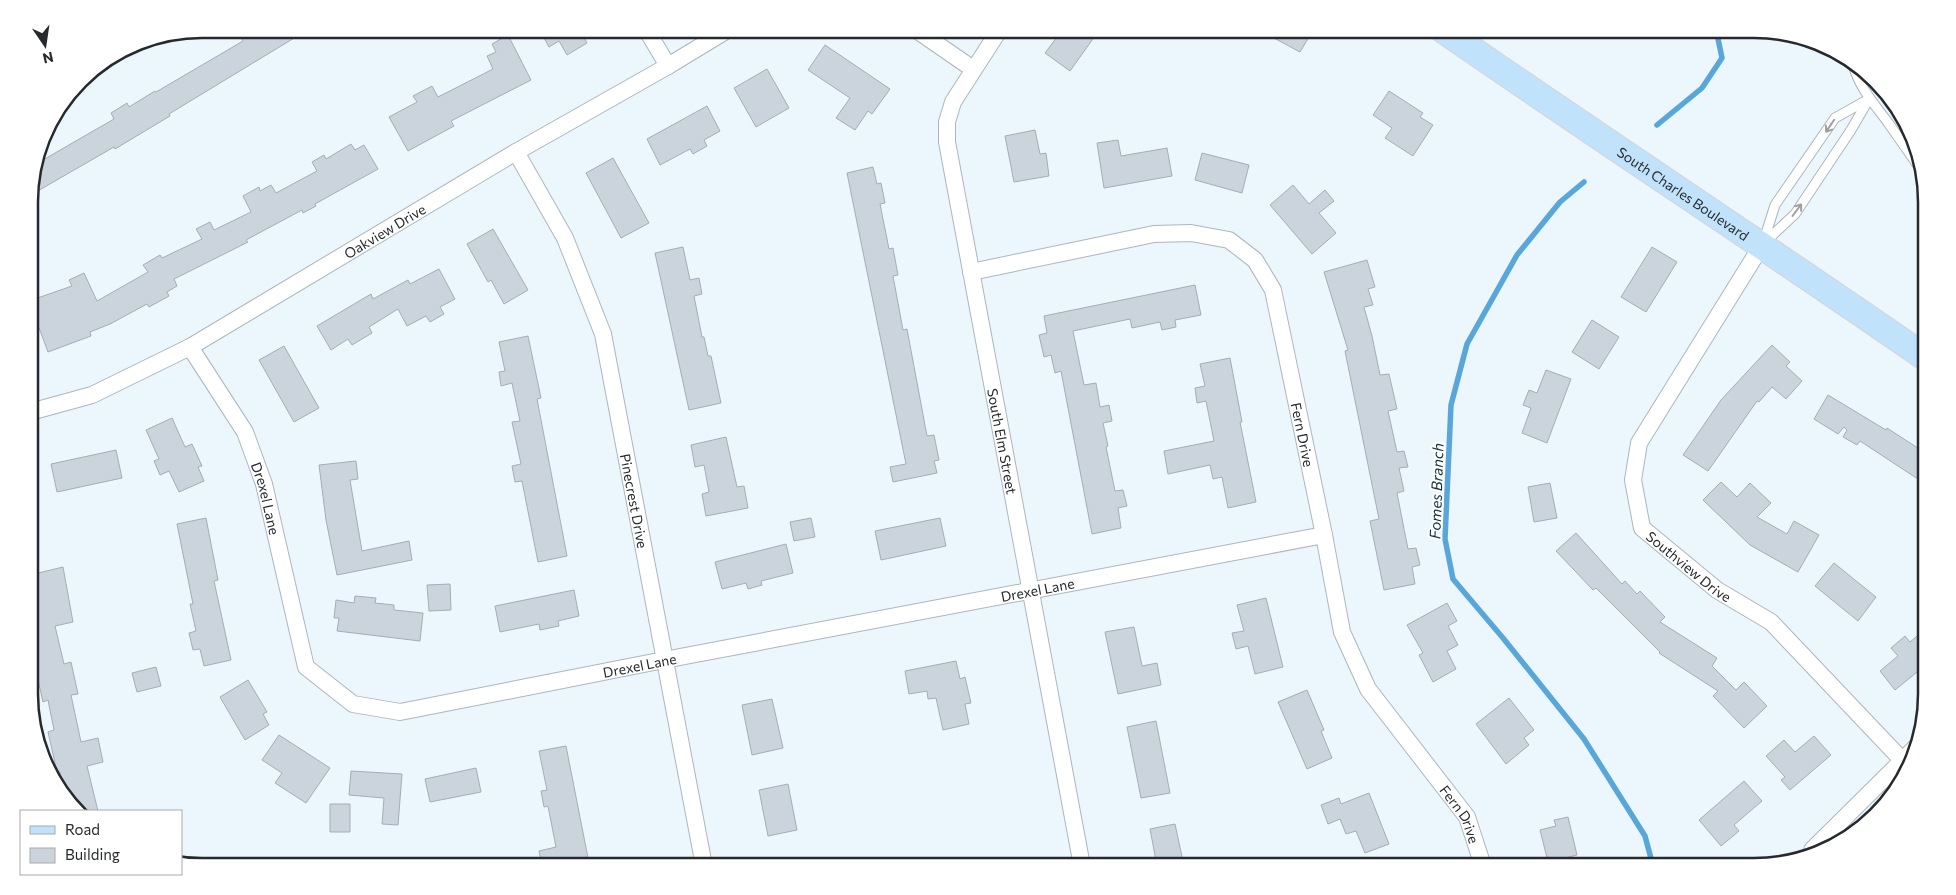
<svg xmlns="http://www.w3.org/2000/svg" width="1956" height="895" viewBox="0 0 1956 895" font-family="Commissioner,sans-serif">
<rect width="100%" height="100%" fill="#ecf6fd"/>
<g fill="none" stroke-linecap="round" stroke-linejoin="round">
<!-- stream -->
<path stroke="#59a6da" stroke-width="5.5" d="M1657 125 1702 88 1722 58 1716 29
M1584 182 1560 202 1517 255 1467 344 1451 405 1445 539 1453 579 1503 638 1584 739 1645 836 1653 866"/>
</g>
<!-- building -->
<path fill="#cbd4dc" stroke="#a4adb4" d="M256 29H309L169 114 170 116 115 149 114 147 29 196 36 164 114 119 111 113 127 103 129 107 155 91 156 92 243 41 241 38Z
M539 29H580L587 43 567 55 559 41 549 47Z
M1063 29H1100L1070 71 1045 53Z
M1257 29H1294L1309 37 1300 52Z
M508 35 531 80 451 121 454 126 408 151 389 117 417 102 413 96 432 86 438 97 493 69 487 56 496 52 492 44Z
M825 45 890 89 872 114 868 111 855 130 836 118 850 98 808 70Z
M767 69 789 108 756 127 734 88Z
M1389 91 1423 113 1420 117 1433 125 1413 156 1385 138 1392 128 1373 115Z
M707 106 720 131 704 140 707 146 693 154 690 149 660 165 647 139Z
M1035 130 1040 154 1046 153 1049 176 1014 182 1005 136Z
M1118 140 1121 156 1167 148 1172 176 1104 188 1097 143Z
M351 144 355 150 364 145 378 169 315 204 316 206 303 213 302 210 246 240 248 242 174 279 177 286 167 292 169 296 149 307 147 304 110 324 90 332 91 336 48 352 29 301 72 286 69 280 84 273 97 301 148 272 143 265 160 255 162 258 202 239 196 229 210 222 214 230 251 212 243 196 259 187 260 191 271 185 276 193 317 171 312 162 324 155 326 159Z
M1202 153 1249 165 1242 193 1195 180Z
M613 158 649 223 621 238 586 173Z
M873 167 877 184 881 183 885 203 880 204 889 249 893 248 898 275 893 276 903 330 907 329 927 436 934 435 939 460 934 461 937 473 893 482 890 467 906 464 847 173Z
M1293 185 1309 204 1325 190 1334 201 1319 213 1336 233 1312 254 1270 205Z
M493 229 528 290 504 304 491 280 488 282 467 244Z
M683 247 690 280 699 278 702 294 694 296 702 337H704L708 356H711L721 403 689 410 655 253Z
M1652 247 1677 262 1646 312 1621 297Z
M1367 260 1375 287 1368 289 1373 305 1364 307 1372 336 1380 375 1389 374 1397 409 1388 411 1397 452 1404 451 1408 467 1399 468 1404 491 1397 493 1408 549 1416 548 1420 565 1412 567 1415 584 1384 590 1370 521 1379 519 1345 351 1348 350 1324 272Z
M439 269 455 299 440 307 444 314 430 322 426 316 407 326 398 309 369 327 372 333 352 345 348 339 331 350 317 326 371 294 373 299 408 280 410 284Z
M1195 285 1201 315 1175 320 1176 327 1162 330 1160 322 1132 328 1130 319 1073 331 1084 385 1096 383 1100 407 1109 405 1112 421 1103 423 1108 446 1106 447 1115 491 1123 490 1127 506 1118 508 1121 528 1092 534 1061 371 1055 373 1051 355 1044 357 1039 335 1047 333 1044 316Z
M1592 320 1619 337 1599 369 1572 352Z
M528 336 541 398 537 399 567 556 538 562 522 481 515 482 512 466 521 464 512 422 520 421 512 383 501 386 499 372 505 371 499 342Z
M1772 345 1790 362 1786 366 1802 381 1786 399 1772 387 1759 402 1757 401 1708 471 1683 455 1721 400Z
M284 346 319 408 294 422 259 360Z
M1230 358 1242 422H1240L1256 502 1228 508 1222 477 1213 479 1210 465 1168 474 1164 451 1214 441 1206 401 1197 403 1195 388 1205 386 1200 364Z
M1546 370 1571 379 1547 443 1522 433 1531 408 1523 405 1529 390 1537 393Z
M1828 395 1886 430 1887 428 1927 454V485L1860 441 1857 445 1843 437 1847 430 1844 427 1838 434 1814 419Z
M172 418 185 447 192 444 202 466 198 467 204 481 179 492 169 471 160 475 154 461 159 459 146 430Z
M726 437 737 487 744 486 748 508 706 516 702 494 709 492 704 465 695 467 691 445Z
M116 450 122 478 57 492 51 464Z
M356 461 358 479 350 480 362 551 409 541 412 560 337 575 326 520 319 465Z
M1721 482 1737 497 1750 483 1771 503 1757 517 1787 534 1794 521 1819 535 1798 572 1750 545 1703 500Z
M1550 483 1557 518 1534 522 1528 487Z
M206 518 218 580 214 581 231 660 204 666 200 649 193 650 189 633 196 631 190 604H193L177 524Z
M811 518 815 537 794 541 790 522Z
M940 518 946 546 881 560 875 531Z
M1576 533 1622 584 1625 581 1637 594 1640 591 1665 617 1660 622 1717 658 1712 666 1736 690 1744 682 1767 706 1744 728 1713 696 1718 691 1659 653 1660 652 1596 588 1593 590 1556 551Z
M786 544 793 573 761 581 762 585 748 589 746 583 722 589 715 562Z
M1834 563 1876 597 1858 621 1815 586Z
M63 567 73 622 55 626 64 664 71 662 78 694 71 695 81 742 98 738 103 762 87 766 98 811H81L66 800 60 772H57L48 732 54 730 48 700 43 702 30 644V575Z
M450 584 451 610 429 611 427 585Z
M574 590 579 616 558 621 559 626 540 630 539 624 500 632 495 606Z
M355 596 376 598 375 603 394 605V610L423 613 420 641 337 631 339 618H334L336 600 354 603Z
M1266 598 1283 667 1255 674 1248 646 1236 649 1232 633 1244 631 1237 605Z
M1447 603 1457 621 1448 626 1458 645 1447 651 1456 669 1433 682 1419 655 1423 653 1407 625Z
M1134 627 1142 666 1157 663 1161 685 1118 694 1105 632Z
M1927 628V664L1895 690 1880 671 1898 656 1891 648 1905 636 1910 642Z
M956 661 960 679 965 677 971 703 965 704 969 724 943 730 936 698 928 699 927 691 909 694 905 671Z
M156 667 161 686 137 692 132 673Z
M248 680 267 712 263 714 269 725 245 740 220 697Z
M1307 690 1324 730 1321 731 1332 758 1307 769 1278 702Z
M1509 698 1534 730 1524 738 1529 745 1506 764 1476 724Z
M772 699 783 748 752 755 742 705Z
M1156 721 1170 793 1141 798 1127 727Z
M279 735 330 768 306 803 275 783 282 773 262 760Z
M1814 736 1831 755 1790 790 1781 780 1785 777 1766 756 1784 740 1795 752Z
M566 746 589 863 572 866H542L539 851 556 847 548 806 544 807 541 791 547 790 539 751Z
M476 768 481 792 430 802 425 779Z
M351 771 402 774 398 825 382 824 384 798 349 795Z
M1744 781 1762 801 1734 825 1739 831 1721 846 1699 820Z
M788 784 797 830 768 836 759 790Z
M1369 793 1389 844 1365 853 1356 831 1346 834 1340 819 1328 824 1321 805 1339 798 1341 804Z
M330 804H350V832H330Z
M1568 817 1577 855 1548 862 1540 830 1556 826 1554 820Z
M1175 824 1184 866H1157L1150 829Z"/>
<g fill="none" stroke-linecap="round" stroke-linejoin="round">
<defs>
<path id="service" d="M1854 68C1861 90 1876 106 1889 124 1901 141 1913 158 1925 176
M1763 243 1775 205 1835 118 1869 99
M1764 243 1795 214 1851 130 1869 99"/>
<g id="minor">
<path d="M646 29 668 66"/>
<path d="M915 29 973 69"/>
<path id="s1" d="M1000 29 953 102 947 122V142L1082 866"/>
<path id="s2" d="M516 152 565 238 603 334 704 866"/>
<path id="s3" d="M1762 245 1639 443 1633 480 1642 528 1717 590 1771 622 1902 760"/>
<path id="s4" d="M971 272 1154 234 1191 233 1229 240 1255 260 1273 290 1324 535 1342 632 1368 689 1467 817 1483 866"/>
<path id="s5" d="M190 347 245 432 264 484 306 667 353 704 400 712 664 660 1324 535"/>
<path id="s6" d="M30 412 92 395 190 347 516 152 668 66 729 29"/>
<path d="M1812 850 1917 746"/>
</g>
<g id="primary">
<path id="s7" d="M1442 29C1602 140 1766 247 1926 358"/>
</g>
</defs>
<!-- service casing -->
<use href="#service" stroke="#adb6bd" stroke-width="11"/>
<!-- minor casing -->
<use href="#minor" stroke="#adb6bd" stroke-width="18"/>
<!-- primary casing -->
<use href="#primary" stroke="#d4d4d5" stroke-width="28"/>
<!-- service -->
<use href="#service" stroke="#fff" stroke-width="9"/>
<!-- minor -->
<use href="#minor" stroke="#fff" stroke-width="16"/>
<!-- primary -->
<use href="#primary" stroke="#c0e2fb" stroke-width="26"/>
</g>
<!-- one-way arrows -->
<defs><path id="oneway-shaft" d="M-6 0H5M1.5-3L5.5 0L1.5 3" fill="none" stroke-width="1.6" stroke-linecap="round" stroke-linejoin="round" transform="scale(1.25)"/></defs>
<g stroke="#9e9fa0">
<use href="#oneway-shaft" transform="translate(1830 126) rotate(124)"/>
<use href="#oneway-shaft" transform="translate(1797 210) rotate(-53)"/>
</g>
<g text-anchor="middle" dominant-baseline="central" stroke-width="4" stroke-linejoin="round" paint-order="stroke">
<!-- street labels -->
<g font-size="14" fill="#272a2d" stroke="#fff">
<text stroke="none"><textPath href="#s7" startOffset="292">South Charles Boulevard</textPath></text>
<text stroke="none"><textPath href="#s6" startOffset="400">Oakview Drive</textPath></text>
<text stroke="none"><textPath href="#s4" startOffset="478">Fern Drive</textPath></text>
<text stroke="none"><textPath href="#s1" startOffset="432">South Elm Street</textPath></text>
<text stroke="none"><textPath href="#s5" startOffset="171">Drexel Lane</textPath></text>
<text stroke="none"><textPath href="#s2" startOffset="372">Pinecrest Drive</textPath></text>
<text stroke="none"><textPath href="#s3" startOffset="380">Southview Drive</textPath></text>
<text stroke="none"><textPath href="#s5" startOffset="1101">Drexel Lane</textPath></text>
<text stroke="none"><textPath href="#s5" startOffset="696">Drexel Lane</textPath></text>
<text stroke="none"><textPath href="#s4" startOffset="898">Fern Drive</textPath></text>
</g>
<!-- water labels -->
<g font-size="15" font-style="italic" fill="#0e3045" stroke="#fff">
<text transform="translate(1436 491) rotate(-88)">Fomes Branch</text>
</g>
</g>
<!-- crop -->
<path d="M0 0H1956V895H0ZM202 38H1754A164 164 0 0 1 1918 202V694A164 164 0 0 1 1754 858H202A164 164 0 0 1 38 694V202A164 164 0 0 1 202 38Z" fill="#fff" fill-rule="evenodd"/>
<path fill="none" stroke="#272a2d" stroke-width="2.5" d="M202 38H1754A164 164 0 0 1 1918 202V694A164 164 0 0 1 1754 858H202A164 164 0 0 1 38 694V202A164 164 0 0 1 202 38Z"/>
<!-- legend -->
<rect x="20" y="810" width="162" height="65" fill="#ffffff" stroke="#a9aaab"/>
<rect x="30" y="826" width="25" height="8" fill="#c0e2fb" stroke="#a9aaab"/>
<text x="65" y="835" font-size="15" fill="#272a2d">Road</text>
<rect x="30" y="848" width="25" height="15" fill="#cbd4dc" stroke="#a9aaab"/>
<text x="65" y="860" font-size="15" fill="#272a2d">Building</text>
<!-- north arrow -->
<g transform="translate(45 45) rotate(167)" stroke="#ffffff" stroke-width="4" paint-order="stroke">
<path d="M0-4L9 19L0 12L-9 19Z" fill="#272a2d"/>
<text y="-8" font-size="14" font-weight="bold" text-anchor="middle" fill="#272a2d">N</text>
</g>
</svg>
